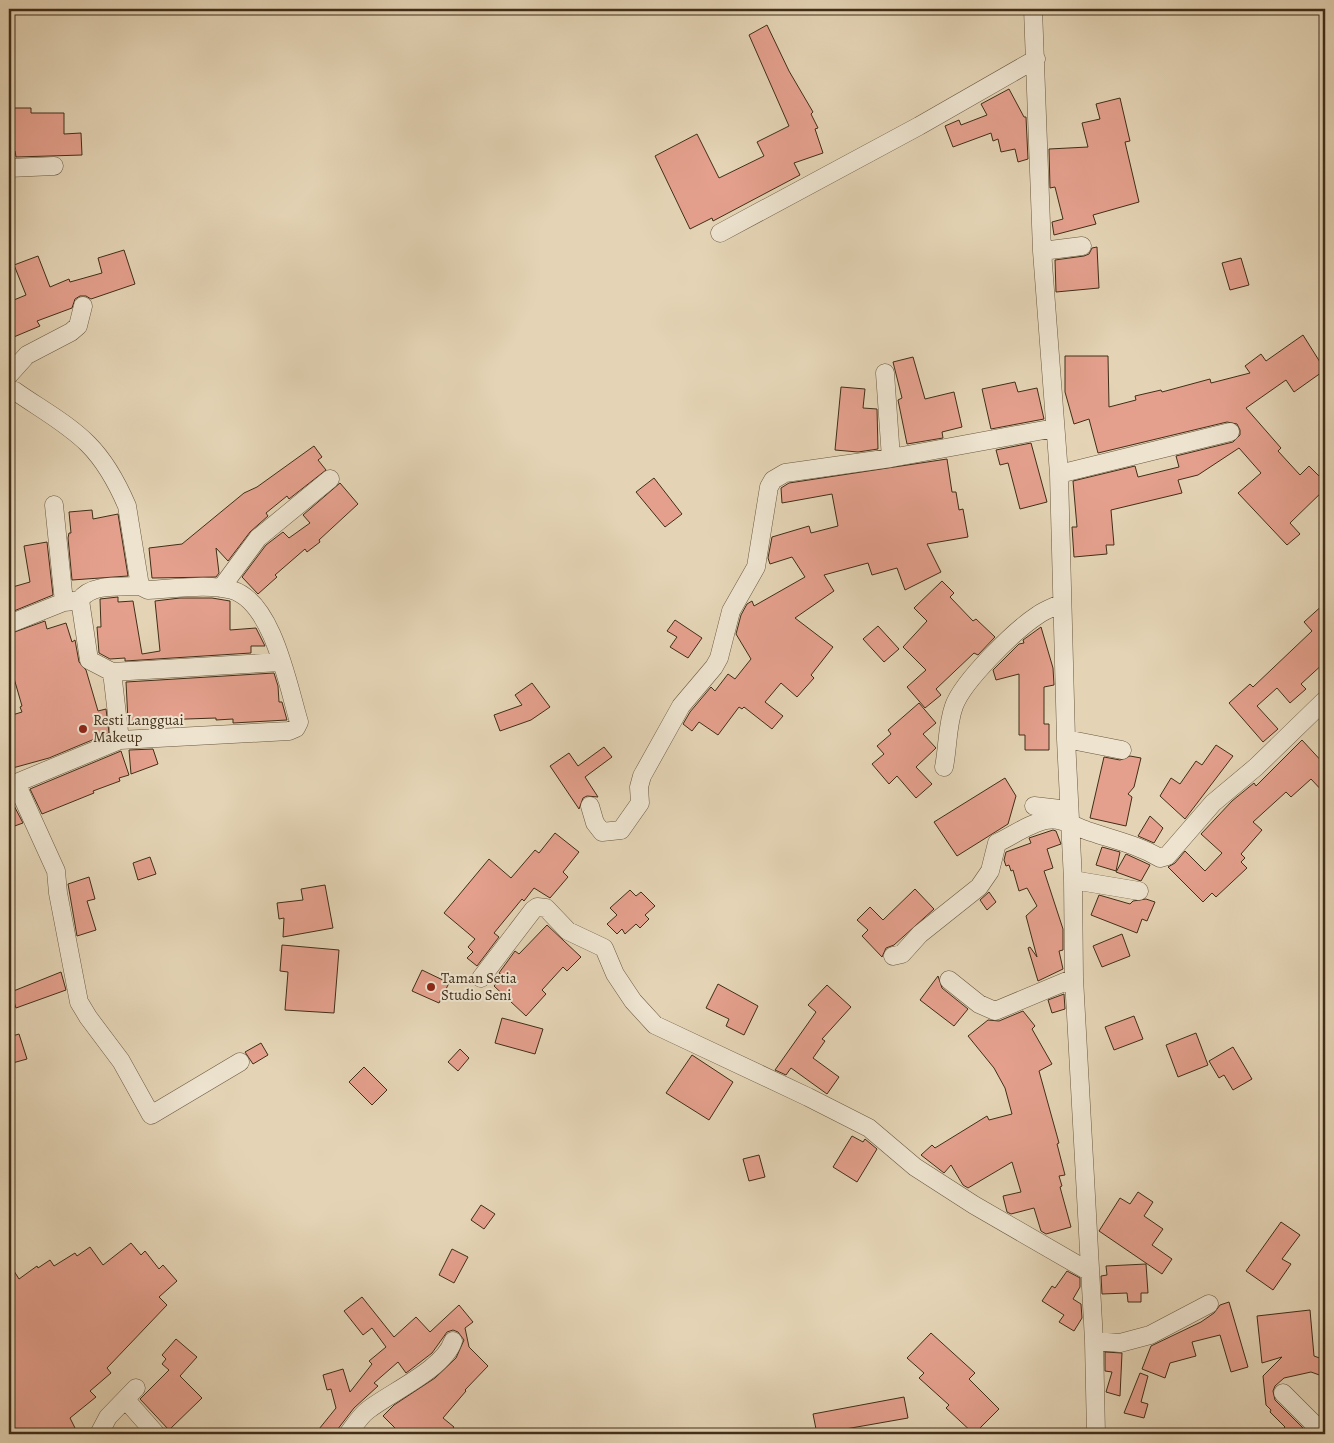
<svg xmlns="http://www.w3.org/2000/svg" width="1334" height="1443" viewBox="0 0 1334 1443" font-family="Alegreya,serif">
<rect width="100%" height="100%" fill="#e4d4b5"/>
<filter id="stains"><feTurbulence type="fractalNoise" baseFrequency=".004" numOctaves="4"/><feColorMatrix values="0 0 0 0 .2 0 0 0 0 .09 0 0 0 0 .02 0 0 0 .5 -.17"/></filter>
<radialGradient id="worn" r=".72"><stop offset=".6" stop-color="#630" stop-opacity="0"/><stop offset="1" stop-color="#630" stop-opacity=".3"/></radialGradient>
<!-- building -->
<path fill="#e4a08d" stroke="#412e18" d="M767 25 789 71 813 112 811 114 818 128 815 129 823 153 794 163 800 175 713 221 712 218 690 229 655 156 697 134 719 178 764 156 757 142 789 126 749 35Z
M1009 89 1024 117H1026L1028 159 1018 162 1015 149 1001 152 998 139 993 141 991 133 953 147 945 126 959 120 961 125 987 115 981 104Z
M1120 98 1130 141 1125 142 1139 202 1093 215 1096 224 1054 235 1052 222 1063 219 1055 187 1050 188 1049 149 1088 147 1082 123 1100 119 1096 104Z
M9 108H31V113H64V134L81 133 82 155 16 157 15 151 9 152Z
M1097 247 1099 288 1056 292 1055 260 1084 256 1089 254 1092 248Z
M124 250 135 284 91 299 86 296H80L75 299 72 308 37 321 40 326 9 339V302L26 295 14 265 38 256 50 287 69 279 70 282 102 273 98 258Z
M1241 258 1249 285 1230 290 1222 263Z
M1303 335 1325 370 1294 392 1286 380 1246 408 1281 448 1278 451 1300 475 1309 466 1325 482V489L1290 523 1300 534 1287 545 1238 493 1261 473 1239 448 1198 475 1178 480 1182 493 1111 510 1114 545H1106L1107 554 1074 557 1072 527H1077L1073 481 1135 466 1138 477 1179 467 1176 456 1233 442 1240 435V430L1237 424 1227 422 1098 453 1089 419 1074 424 1065 392V356H1108L1109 407 1136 400 1135 396 1161 390 1162 392 1210 379 1211 383 1250 373 1245 366 1261 354 1266 361Z
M913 357 925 399 954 392 962 427 942 432 943 438 907 444 898 400 902 398 893 362Z
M1015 382 1018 392 1037 388 1044 419 991 429 982 389Z
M841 387 865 389 863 408 877 409 878 449 858 452 835 450Z
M1031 443 1047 502 1020 509 1008 463 1000 465 996 450Z
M314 446 322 457 318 460 326 470 289 499 287 496 266 513 268 516 250 532 228 561 216 548 219 573 216 577 152 578 149 548 182 544 244 493 257 487Z
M947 459 952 492H956L959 510 963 509 968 537 927 544 941 572 905 590 897 568 872 575 868 563 824 575 834 591 795 618 833 647 811 675 814 678 797 697 781 683 765 702 783 716 772 729 744 707 742 709 739 707 718 735 699 722 692 731 683 724 690 712 711 687 715 691 728 674 735 679 751 659 736 634 741 615 747 604 752 601 754 606 805 577 792 557 770 564 768 558 772 537 809 526 811 533 838 526 832 494 782 503 781 488 789 483Z
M654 478 682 514 665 527 636 492Z
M340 483 358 504 319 540 320 542 307 552 305 549 275 575 277 577 258 594 242 577 266 545 283 532 289 538 310 523 303 515Z
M92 510 93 519 118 514 128 576 72 580 68 538 69 533H71L69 512Z
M47 542 53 595 9 613V588L30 582 24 546Z
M942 581 954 593 950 597 973 621 976 619 995 637 978 655 974 653 936 689 941 695 925 708 907 687 926 670 903 647 927 621 914 608Z
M118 597V602L133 601 142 654 160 651 155 601 180 598H212L230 601V630L256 628 265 646H251V653L125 661V658L110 659 99 653 97 627H101L100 599Z
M1325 603V662L1301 684 1306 689 1290 703 1277 688 1257 706 1278 729 1263 742 1229 703 1250 684 1253 687 1312 631 1304 622Z
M675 620 702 638 688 658 670 647 677 637 667 631Z
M45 621 47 629 66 623 72 642 75 640 79 662 86 670 98 711 106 709 109 733 49 758 9 769V716L22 712 20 707 22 706 9 661V634Z
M878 626 899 649 884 662 863 639Z
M1041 627 1053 668 1054 685 1044 687V724H1049V750H1025V735H1019V674L996 680 993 670 1019 644 1024 643 1023 640Z
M274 673 278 686 279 702H282L287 720 233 723V719L216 720V718L128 721 126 682Z
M532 683 550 707 531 720 500 731 494 715 522 705 515 695Z
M919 703 936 723 923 734 936 748 916 767 932 784 916 798 897 776 889 784 872 764 884 754 877 746 891 734 888 730Z
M1302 740 1325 765V794L1311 779 1291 797 1286 792 1253 822 1262 830 1241 854 1245 858 1241 862 1247 868 1216 897 1212 893 1203 902 1168 867 1175 863 1185 851 1205 871 1222 853 1201 834 1232 801 1254 783 1256 786Z
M1216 745 1233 756 1185 819 1160 796 1171 778 1180 784 1196 761 1202 765Z
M604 747 612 757 585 777 598 797 587 796 583 798 579 809 550 766 569 753 578 766Z
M153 749 158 764 131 774 129 750Z
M121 751 129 775 119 778 120 781 93 791 94 793 42 814 30 789Z
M1130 756 1141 758 1134 787 1128 794 1132 797 1126 826 1090 818 1104 757 1120 760Z
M1005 778 1016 796 1008 824 957 856 934 822Z
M9 796 23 823 9 828Z
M1150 816 1163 828 1154 843 1138 836Z
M1053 830 1056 831 1061 844 1047 849 1053 868 1044 871 1063 929V950L1059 951 1063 969 1038 981 1028 948 1030 947 1037 957 1026 916 1037 906 1027 888 1019 891 1013 870 1011 871 1009 865 1006 866 1004 860 1006 852 1031 843 1029 838Z
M555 833 579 852 563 872 568 877 550 898 534 888 524 901 522 899 494 933 499 937 477 966 467 958 473 952 468 947 475 939 444 913 489 859 511 878 535 850 539 853Z
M1102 847 1120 852 1116 871 1096 865Z
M1126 854 1150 865 1141 881 1116 872Z
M150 857 156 874 138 880 133 863Z
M89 877 95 899 87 901 96 930 77 936 68 884Z
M325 885 333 928 283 937 284 918 279 919 277 903 303 900 301 889Z
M915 889 934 909 894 945 886 948 882 957 862 936 868 930 857 920 870 907 883 920Z
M630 890 636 896 641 892 655 906 645 915 649 919 640 928 636 924 625 934 622 929 617 934 607 924 617 915 610 908Z
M989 892 996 902 987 910 980 900Z
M1099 895 1130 904 1133 901 1146 899 1155 902 1147 921 1142 919 1137 933 1091 915Z
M547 925 581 957 567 971 563 967 542 990 546 994 526 1016 494 986 503 976 499 973 515 951 519 954Z
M1122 934 1130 956 1102 967 1093 946Z
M282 945 339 950 334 1013 285 1010 288 972 280 971Z
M422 970 449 983 439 1003 412 991Z
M61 972 66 990 16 1008 11 992Z
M938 976 942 988 968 1009 954 1026 920 1000Z
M718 984 758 1006 744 1035 726 1026 729 1019 706 1008Z
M827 985 851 1007 822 1039 825 1041 813 1058 839 1077 827 1094 791 1068 786 1075 775 1070 816 1012 808 1005Z
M1064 994 1065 1009 1052 1013 1048 1000Z
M1023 1011 1035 1026 1032 1029 1052 1064 1039 1071 1059 1143 1057 1144 1065 1175 1059 1176 1062 1186 1060 1187 1071 1227 1046 1234 1041 1231 1034 1208 1011 1214 1007 1212 1003 1196 1021 1192 1012 1162 968 1188 963 1185 951 1165 944 1173 921 1155 932 1145 935 1148 987 1116 989 1120 1012 1114 1005 1088 994 1068 968 1036 988 1020 999 1021Z
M1134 1016 1143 1039 1114 1050 1105 1027Z
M502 1018 543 1029 535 1054 495 1043Z
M1196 1033 1208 1065 1178 1077 1166 1045Z
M19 1034 27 1059 9 1064V1037Z
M261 1043 268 1055 253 1064 245 1052Z
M1233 1047 1252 1079 1233 1090 1224 1075 1219 1078 1209 1061Z
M460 1049 469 1058 458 1071 448 1062Z
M692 1055 733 1082 709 1120 666 1093Z
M364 1067 387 1090 372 1105 349 1082Z
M852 1136 863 1142 865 1139 877 1149 857 1182 833 1167Z
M759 1155 765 1177 749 1181 743 1159Z
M1138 1192 1153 1202 1144 1216 1163 1229 1152 1245 1172 1259 1162 1274 1099 1231 1120 1198 1130 1204Z
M481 1205 495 1214 484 1229 471 1220Z
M1281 1222 1300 1235 1282 1259 1291 1264 1273 1290 1246 1271Z
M131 1243 141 1255 145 1251 159 1269 163 1265 177 1281 159 1297 167 1305 107 1368 111 1373 90 1391 96 1397 70 1418 78 1434H9V1263L19 1279 37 1266 38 1268 50 1260 54 1266 75 1253 77 1256 90 1247 103 1265Z
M452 1249 468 1257 454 1283 439 1275Z
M1146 1264 1148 1293H1141V1302H1128L1127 1293 1102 1294 1101 1276 1107 1275 1106 1266Z
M1067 1271 1080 1278V1287L1073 1299 1081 1304 1082 1318 1074 1331 1059 1322 1064 1315 1042 1301 1052 1286 1055 1288Z
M362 1297 394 1337 416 1317 430 1332 459 1305 473 1322 465 1328 469 1347 488 1366 465 1390 466 1391 443 1418 454 1427 448 1434H401L383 1416 394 1405 435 1378 456 1358 464 1340 458 1332 453 1330 447 1332 432 1353 410 1370 406 1373 398 1362 374 1383 378 1386 354 1408 334 1434H315L336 1408 331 1389 327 1390 323 1375 343 1369 350 1392 372 1364 369 1361 386 1347 372 1328 363 1335 344 1311Z
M1229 1302 1248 1367 1231 1372 1220 1335 1192 1342 1196 1356 1170 1363 1165 1378 1142 1369 1151 1346 1201 1322 1214 1313 1220 1305Z
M1310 1310 1314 1356 1325 1360V1377L1311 1372 1284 1378 1275 1386 1273 1391 1275 1400 1309 1434H1278L1285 1427 1270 1412 1271 1410 1266 1405 1263 1376 1282 1357 1262 1363 1257 1316Z
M931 1333 975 1373 969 1379 999 1409 974 1434 946 1408 949 1405 919 1378 924 1373 907 1358Z
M176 1339 197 1357 180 1376 202 1398 169 1430 140 1399 169 1370 162 1364 166 1359 162 1355Z
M1105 1352 1122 1353 1120 1396 1106 1392 1112 1372 1105 1371Z
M1140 1373 1148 1376 1141 1402 1148 1404 1144 1418 1124 1413Z
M904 1397 908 1418 817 1434 813 1414Z"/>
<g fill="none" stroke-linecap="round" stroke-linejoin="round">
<defs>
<path id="minor" d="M1033 9 1042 251 1059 474 1066 739 1073 880 1074 978 1094 1341 1096 1434
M9 168 54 166
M720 233 919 126 1036 59
M1042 251 1082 246
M885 373 891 458
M9 375 27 355 71 332 78 326 83 306
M9 390 15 391C39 408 67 423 88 444 104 460 118 485 127 506L140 586 148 590C173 589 209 583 232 590 273 602 288 686 299 722L296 728 289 731 120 740 9 786
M1059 474 1230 432
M54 505 64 602
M221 588 258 538 330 479
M9 624 64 602 74 601
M112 672 281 662
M1066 739 1122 750
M120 740 112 672 89 660 80 600C91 583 122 587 140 586
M944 767C948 747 947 725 954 706 963 681 1015 630 1038 615 1045 610 1054 607 1062 603
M16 783 56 871 58 893 79 1002 88 1017 121 1061 151 1115 240 1062
M590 806 595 823 602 832 621 830 640 803 639 787 642 776 681 706 714 667 719 658 731 611 756 567 769 487 773 480 785 473 891 458 1055 428
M1034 806 1069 810
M1073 880 1139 891
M893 956 902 954 920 934 979 887 990 871 997 843C1012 836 1030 823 1047 820 1062 817 1077 828 1091 832 1115 840 1138 845 1160 858L1167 856 1213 803 1256 767 1325 700
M481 978 533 910 537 907 546 908 568 931 604 948 615 974 633 1001 655 1025 808 1097 869 1128 915 1167 974 1205 1090 1272
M949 980 979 1004 995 1011 1074 978
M1094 1341 1120 1343 1150 1335 1209 1304
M1283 1393 1324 1434
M126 1400 156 1434
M99 1434 108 1417 136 1388
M348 1434C354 1426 360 1416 368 1410 391 1392 444 1369 453 1341"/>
</defs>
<!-- minor casing -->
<use href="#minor" stroke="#6a583f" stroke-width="19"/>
<!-- minor -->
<use href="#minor" stroke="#ede3cf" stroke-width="18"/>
</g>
<!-- markers -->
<g fill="#8f2418" stroke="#ede3cf" stroke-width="2">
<circle cx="83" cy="729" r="5"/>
<circle cx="431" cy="987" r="5"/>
</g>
<g text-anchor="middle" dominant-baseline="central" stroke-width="4" stroke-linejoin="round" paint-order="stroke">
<!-- poi labels -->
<g font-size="15" fill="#412e18" stroke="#ede3cf" text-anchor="start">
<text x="93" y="720">Resti Langguai<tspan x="93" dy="17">Makeup</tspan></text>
<text x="441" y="978">Taman Setia<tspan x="441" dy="17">Studio Seni</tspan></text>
</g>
</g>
<!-- margin -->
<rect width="1334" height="1443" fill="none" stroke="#e4d4b5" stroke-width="30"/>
<rect x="10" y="10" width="1314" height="1423" fill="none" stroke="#412e18" stroke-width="2.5"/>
<rect x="15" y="15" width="1304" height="1413" fill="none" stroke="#412e18"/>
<rect width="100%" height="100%" filter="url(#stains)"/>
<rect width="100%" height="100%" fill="url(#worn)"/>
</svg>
